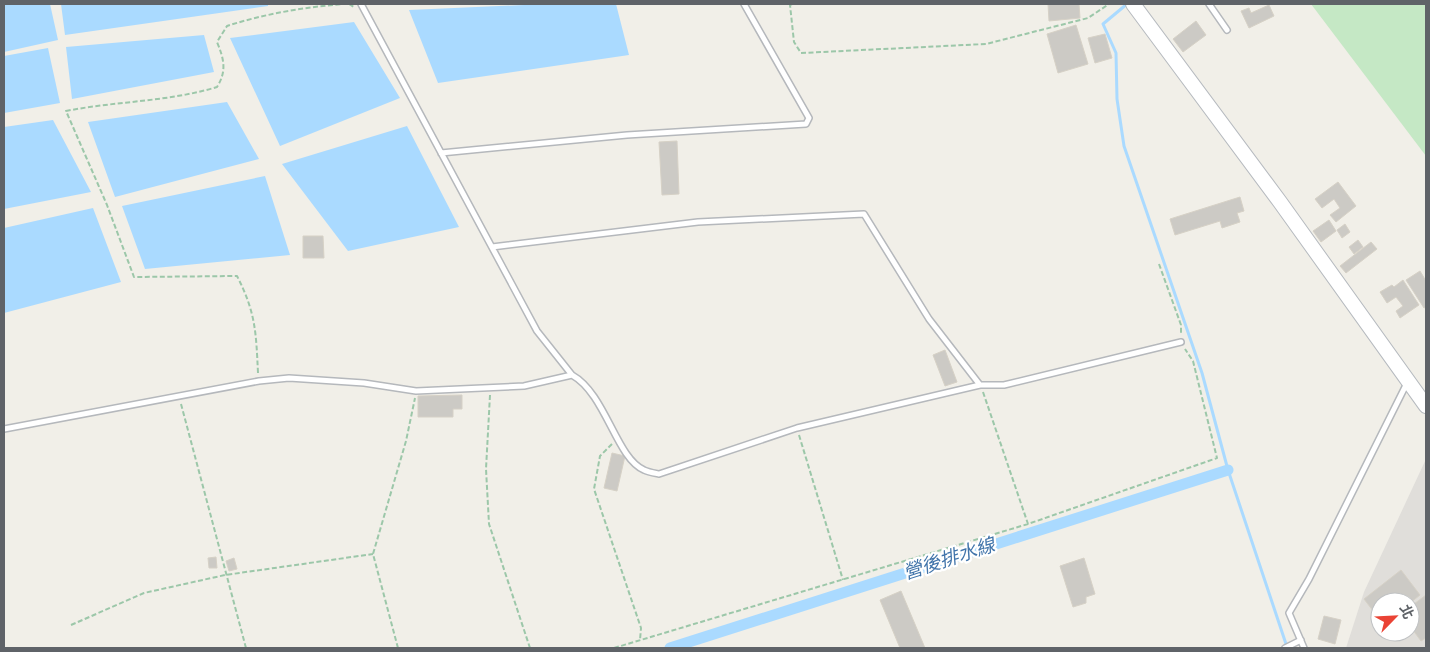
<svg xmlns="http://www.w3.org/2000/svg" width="1430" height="652" viewBox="0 0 1430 652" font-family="'Varela Round','Noto Sans TC',sans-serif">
<rect width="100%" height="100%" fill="#f1efe8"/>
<!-- industrial -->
<path fill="#e0deda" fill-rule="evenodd" d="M1426 459V648H1346L1364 592ZM1380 602H1410V632H1380Z"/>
<!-- green -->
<path fill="#c5e8c5" d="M1311 4H1426V156Z"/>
<!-- water -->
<path fill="#aadaff" d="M4 4H50L58 40 4 52Z
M61 4H268V6L65 35Z
M546 4H616L629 55 438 83 409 10Z
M354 22 400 98 280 146 230 38Z
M204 35 214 72 72 99 66 47Z
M48 48 60 103 4 113V56Z
M227 102 259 159 115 197 88 122Z
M53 120 91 192 4 209V127Z
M407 126 459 227 348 251 282 164Z
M265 176 290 255 145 269 122 206Z
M93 208 121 282 4 313V228Z"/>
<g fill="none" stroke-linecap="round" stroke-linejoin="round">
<!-- stream -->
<path stroke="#aadaff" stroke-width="3" d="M1127 4 1103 24 1116 53 1117 99 1124 146 1202 373 1228 470 1287 647"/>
<!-- canal -->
<path stroke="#aadaff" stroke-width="11" d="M670 648 1228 470"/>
</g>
<!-- building -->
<path fill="#cccac5" stroke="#d6d1c6" d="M1048 4H1079L1080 18 1049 21Z
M1269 5 1274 16 1249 28 1241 11 1249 8 1251 13Z
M1196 21 1206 35 1183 52 1173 39Z
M1076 25 1088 64 1058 73 1047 34Z
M1105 34 1112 58 1095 63 1088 38Z
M677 141 679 194 662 195 659 142Z
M1338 182 1356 206 1336 222 1330 215 1340 208 1334 199 1322 208 1315 199Z
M1240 197 1244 211 1237 213 1240 222 1222 228 1220 221 1175 235 1170 219Z
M1329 220 1336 231 1321 242 1313 231Z
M1345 224 1350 232 1342 238 1337 230Z
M303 236H323L324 258H303Z
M1358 240 1363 247 1354 254 1349 247Z
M1371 242 1377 249 1346 273 1340 266Z
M1420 271 1426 281V307L1424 308 1406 280Z
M1403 280 1419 305 1400 318 1396 311 1403 306 1396 297 1387 303 1380 292 1392 285 1394 287Z
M945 350 957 382 945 386 933 355Z
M462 395V409H453V417H418V396Z
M612 453 625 456 617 491 604 488Z
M216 557 217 568H209L208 558Z
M234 558 237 569 229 571 226 561Z
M1084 558 1095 594 1086 597V603L1073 607 1060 566Z
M1401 570 1420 595 1410 603 1380 602V620L1364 599Z
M901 591 925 648H900L880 600Z
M1426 595V638L1421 641 1410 626V607Z
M1324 616 1341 620 1335 644 1318 639Z"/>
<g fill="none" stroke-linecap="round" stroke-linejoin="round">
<defs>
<path id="lane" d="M361 4 537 331 572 375
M1209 4 1227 30
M441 153 627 135 806 124 809 118 744 4
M492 247 698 222 864 214 929 319 980 385
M4 429 259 381 289 378 364 383 416 391 524 386 572 375C606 394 616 458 644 470 648 472 654 473 659 474L797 428 980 385H1004L1181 342
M1285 648 1301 640
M1304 648 1289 613 1309 579 1407 383"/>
<path id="secondary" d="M1133 4 1280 202 1426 406"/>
</defs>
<!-- lane casing -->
<use href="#lane" stroke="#b5b8bc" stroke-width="8"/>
<!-- secondary casing -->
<use href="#secondary" stroke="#b6babf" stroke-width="16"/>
<!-- path -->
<path stroke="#9cc7a9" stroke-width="2" stroke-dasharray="5 2.5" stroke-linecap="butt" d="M349 4 354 7
M792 4 790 5 794 42 801 53 986 44 1088 18 1109 4
M1159 264 1181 325V335
M258 373C256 333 256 313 237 276L134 277 107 205 66 111C116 101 168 102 217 87 227 71 224 59 217 42L227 26C264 14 305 7 344 4
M983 392 1028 524
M490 395 486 469 489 524 530 648
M181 404 246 648
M799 435 843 580
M612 444 600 456 594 489 641 628 640 640
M71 625 144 593 225 575 373 554
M398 648 373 554 406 441 415 398
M614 648 1028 524 1217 458 1193 361 1185 349"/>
<!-- lane -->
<use href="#lane" stroke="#fff" stroke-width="5"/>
<!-- secondary -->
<use href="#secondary" stroke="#fff" stroke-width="14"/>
</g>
<g text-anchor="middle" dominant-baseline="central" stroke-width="4.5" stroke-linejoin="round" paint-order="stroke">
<!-- water labels -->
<g font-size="19" font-style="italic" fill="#4174aa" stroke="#fff">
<text transform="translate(949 559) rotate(-18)">營後排水線</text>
</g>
</g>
<!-- border -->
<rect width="1430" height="652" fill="none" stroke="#5f6368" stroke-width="10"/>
<!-- north arrow -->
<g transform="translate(1395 617) rotate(66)"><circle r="24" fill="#ffffff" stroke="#bfc1c3"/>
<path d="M0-4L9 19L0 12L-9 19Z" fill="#ea4335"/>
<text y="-8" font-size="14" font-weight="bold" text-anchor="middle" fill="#5f6368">北</text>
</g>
</svg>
